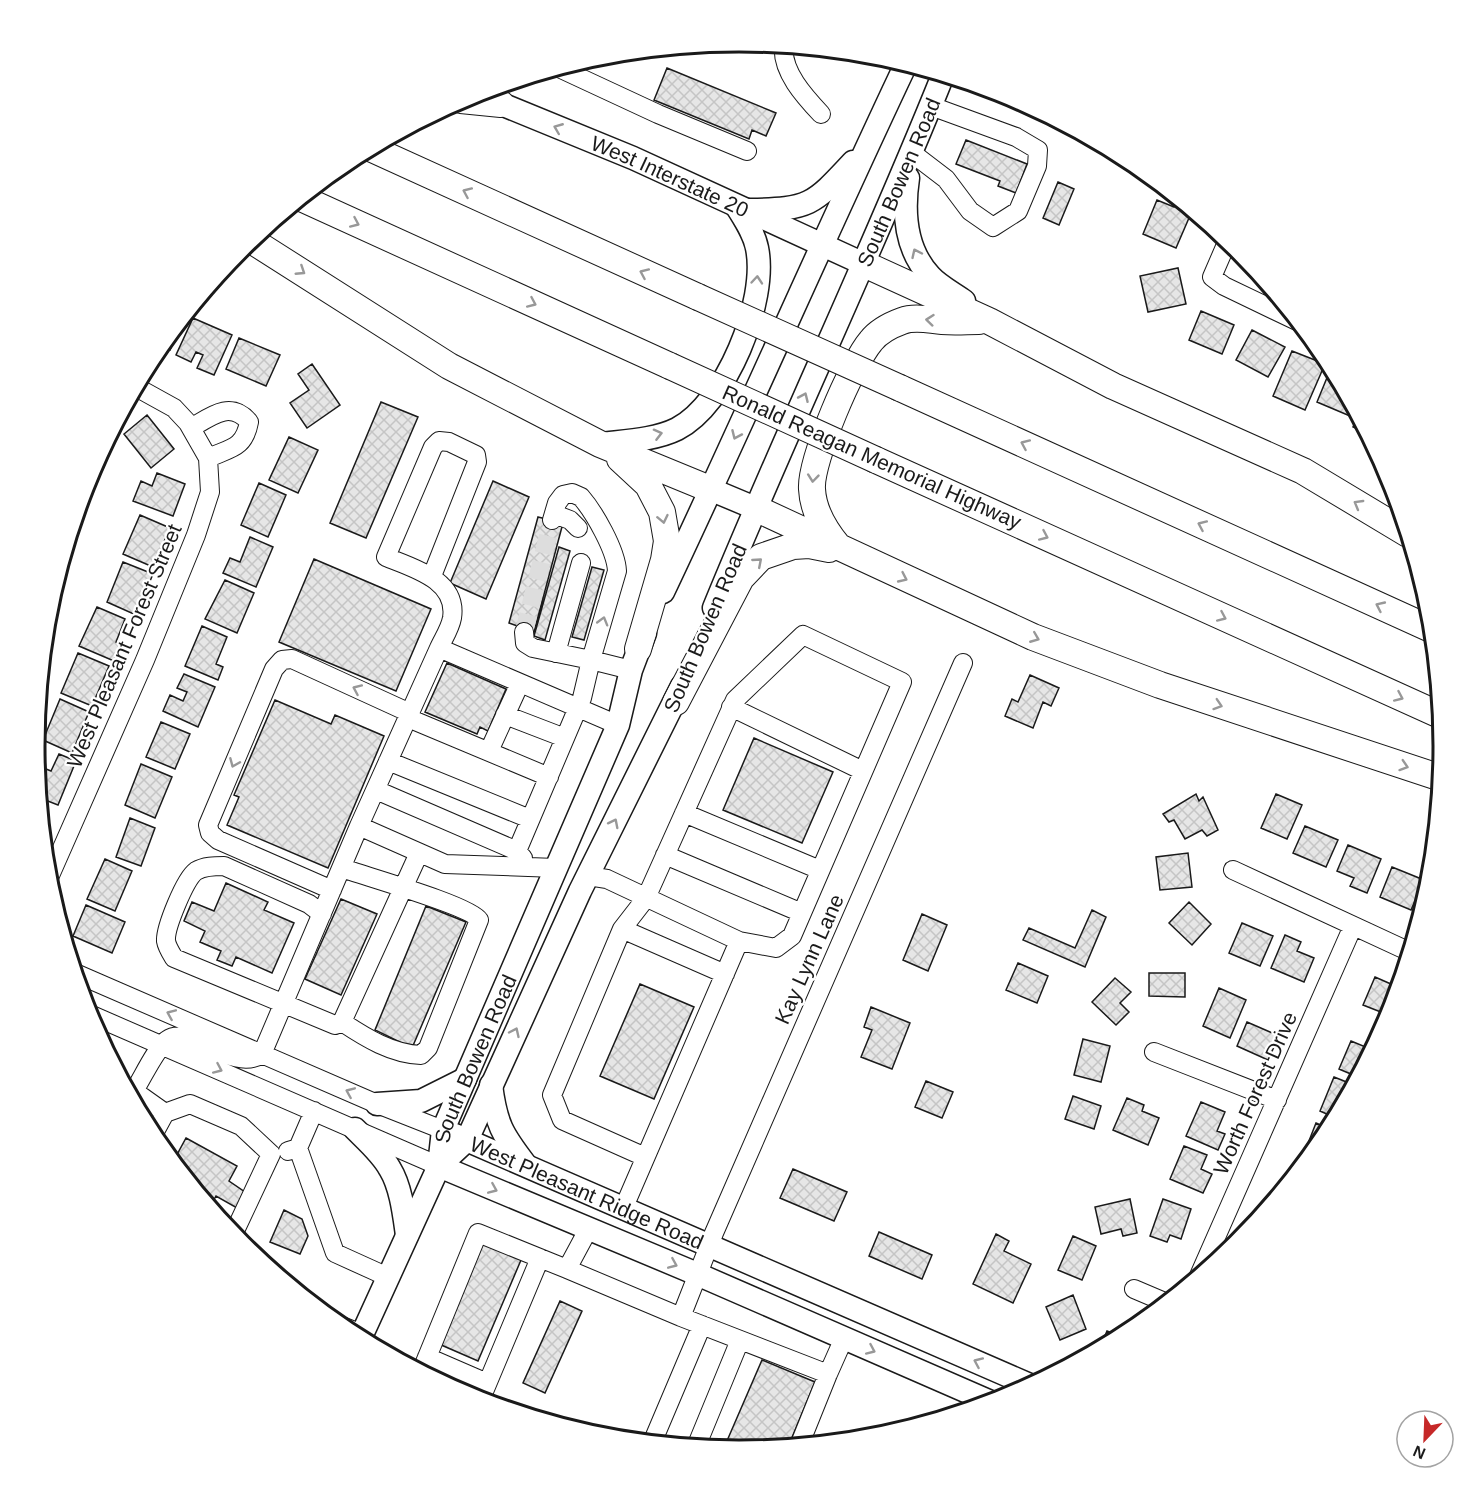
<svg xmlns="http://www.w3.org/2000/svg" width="1479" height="1493" viewBox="0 0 1479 1493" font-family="Arial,sans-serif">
<defs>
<pattern id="building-cross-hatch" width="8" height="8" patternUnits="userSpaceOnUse" patternTransform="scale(1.5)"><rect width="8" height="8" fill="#e6e6e6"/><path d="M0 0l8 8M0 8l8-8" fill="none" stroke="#c5c5c5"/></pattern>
</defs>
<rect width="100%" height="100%" fill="#fff"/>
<!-- building -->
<path fill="url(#building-cross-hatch)" stroke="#1a1a1a" stroke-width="1.5" d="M667 68 776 113 766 136 752 130 749 139 654 100Z
M1032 107 1056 120 1050 126Z
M966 140 1027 164 1016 193 998 186 1000 181 956 164Z
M1058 182 1074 189 1059 225 1043 218Z
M1177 199 1192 211 1176 248 1143 234 1157 200 1174 207Z
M1178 268 1186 304 1148 312 1140 276Z
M1201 311 1234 325 1222 354 1189 340Z
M184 317 170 350 161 346Z
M193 318 232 335 214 375 197 368 203 355 196 352 191 362 176 355Z
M1252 330 1285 347 1268 377 1236 360Z
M239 338 280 355 266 386 226 369Z
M1292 351 1325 364 1305 410 1273 396Z
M312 364 340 405 307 428 290 403 309 390 298 374Z
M1331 368 1334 370 1354 407 1350 416 1317 402Z
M381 402 418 417 366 538 330 523Z
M147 415 174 449 151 468 124 434Z
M1358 416 1368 434 1353 427Z
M289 437 318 450 298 493 269 480Z
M157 473 185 484 173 516 133 501 141 481 152 486Z
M493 481 529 497 486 599 450 583Z
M259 483 286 495 268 537 241 525Z
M140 515 170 528 153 567 123 554Z
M538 517 563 523 534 632 509 623Z
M250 537 273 547 256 587 223 573 230 558 240 562Z
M559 547 570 551 545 640 534 636Z
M314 559 431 609 396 691 279 642Z
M123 562 153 574 136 615 107 602Z
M592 567 604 570 584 640 572 637Z
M225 580 254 593 237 633 205 619Z
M97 607 125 619 116 642 121 644 114 661 79 646Z
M202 626 227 637 216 664 223 667 218 680 185 666Z
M78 653 109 666 92 706 61 693Z
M447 663 506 689 488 731 480 727 477 734 425 712Z
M184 674 215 687 198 727 163 711 170 695 183 701 187 692 177 688Z
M1030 675 1059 688 1051 706 1043 702 1033 728 1005 716 1012 699 1018 702Z
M60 699 89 712 72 753 43 740Z
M275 700 331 724 335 715 384 736 328 868 227 825 239 797 234 795Z
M161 722 190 734 175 769 146 757Z
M754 738 833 772 802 843 723 810Z
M59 754 76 761 58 805 40 798 36 765 51 771Z
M141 764 172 777 155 818 125 805Z
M1196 794 1199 801 1203 797 1218 830 1207 836 1202 830 1185 839 1174 820 1169 822 1163 814Z
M1276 794 1302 805 1287 839 1261 828Z
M130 818 155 828 141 866 116 857Z
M1305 826 1338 840 1326 867 1293 853Z
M1348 845 1381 859 1367 893 1350 886 1354 878 1337 871Z
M1188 853 1192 887 1160 890 1156 857Z
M105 859 132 871 115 911 87 899Z
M1392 867 1424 880 1411 910 1380 897Z
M226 883 268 902 264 910 294 923 272 973 236 957 232 966 217 960 221 951 200 942 205 931 184 921 192 902 214 911Z
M341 899 377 914 341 995 305 979Z
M1189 902 1211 924 1192 945 1169 923Z
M86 905 125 922 112 953 73 936Z
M426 906 466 922 412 1048 375 1030Z
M1092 910 1106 917 1085 967 1023 940 1029 928 1075 948Z
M922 914 947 925 928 971 903 960Z
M1242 923 1273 936 1260 966 1229 953Z
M1285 935 1301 942 1297 951 1314 958 1304 982 1271 968Z
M1018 963 1048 976 1037 1003 1006 990Z
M1149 973H1185V997L1149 996Z
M1375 977 1400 988 1391 1016 1363 1005Z
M1115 978 1131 992 1120 1003 1129 1012 1116 1025 1092 1002Z
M640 984 694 1007 654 1099 600 1076Z
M1219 988 1246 1000 1230 1038 1203 1026Z
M871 1007 910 1023 892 1069 861 1057 872 1030 864 1027Z
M1247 1022 1279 1036 1268 1060 1237 1046Z
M1083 1039 1110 1046 1101 1082 1074 1075Z
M1351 1041 1373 1050 1358 1077 1339 1069Z
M1334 1077 1354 1085 1336 1118 1320 1111Z
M926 1081 953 1092 942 1118 915 1107Z
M1073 1096 1101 1106 1094 1129 1065 1119Z
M1127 1098 1144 1105 1142 1111 1159 1118 1148 1145 1113 1130Z
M1201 1102 1225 1112 1217 1131 1225 1134 1218 1150 1186 1136Z
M1316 1123 1330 1129 1313 1154 1305 1151Z
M186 1138 237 1166 229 1181 245 1192 237 1208 216 1196 210 1207 173 1162Z
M1184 1146 1207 1155 1201 1169 1212 1174 1203 1193 1170 1179Z
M1293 1166 1301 1169 1282 1192Z
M793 1169 847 1192 834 1221 780 1198Z
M1130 1199 1137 1233 1123 1236 1121 1229 1101 1234 1095 1207Z
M1163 1199 1191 1209 1181 1239 1170 1235 1167 1242 1150 1236Z
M284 1210 302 1219 308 1236 300 1254 270 1242Z
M879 1232 932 1255 922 1279 869 1256Z
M996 1234 1009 1241 1004 1251 1031 1264 1013 1303 973 1284Z
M1073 1236 1096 1246 1082 1280 1058 1270Z
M485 1237 524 1253 478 1361 439 1344Z
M1073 1295 1086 1329 1060 1340 1046 1307Z
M560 1301 582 1311 545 1393 523 1383Z
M1107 1331 1122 1337 1099 1350Z
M762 1360 815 1382 788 1447 739 1451 723 1450Z"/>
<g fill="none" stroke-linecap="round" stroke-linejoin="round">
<!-- minor-tunnel -->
<path stroke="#ddd" stroke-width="18" stroke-dasharray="18 9" stroke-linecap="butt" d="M524 632 552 520"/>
<defs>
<path id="minor" d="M784 46C781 71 805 97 821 114
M559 68 658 114 747 151
M912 153 946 179 970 211 993 227 1018 211 1037 166 1038 150 1016 137 931 106
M1228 240 1212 277 1224 286 1299 322
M191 428C211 416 231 400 249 422 244 449 230 448 208 458
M554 514 570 520 578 528
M432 576 477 462 476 455 449 442 439 441 433 447 386 557C413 568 458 580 452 618 450 629 443 639 439 648
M524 632 525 643 533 648 591 660 617 571C616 550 594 512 581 497L572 493 563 495 557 503 552 520
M556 653 581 563
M731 707 863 771
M505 715 565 738
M408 718 549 777
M489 751 520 683
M388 761 530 819
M376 790 517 851 523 858
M684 813 820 870
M359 826 439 648 618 725
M517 851 582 698 591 660 631 670
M665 855 802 913
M1233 870 1410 952
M588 876 607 879 739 941 624 1207
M48 880 145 660 196 535 210 492 208 458 188 423 174 408 136 387
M332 890 218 840 210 833 208 825 274 669 282 660 292 659 410 713
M322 914 309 904 224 866C215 866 204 866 196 871 185 879 165 928 166 941 167 947 171 953 174 958L335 1025 342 1022 419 853
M622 929 725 974
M75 973 377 1104 443 1130
M87 1013 439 1166
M342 1022C366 1038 392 1054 421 1055L428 1048 479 920C471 906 364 876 342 868
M1154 1052 1277 1100
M127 1090 134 1091C143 1077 155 1050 167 1040 190 1023 232 1074 262 1054L359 826 445 864 556 868
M131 1097 134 1091 165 1113
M152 1137 165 1113 190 1104 241 1126 271 1154
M298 1148 335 1253 388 1277
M288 1151 298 1148 314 1111
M645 1157 562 1120 552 1095 622 929 646 898 735 700 803 635 902 682 792 936 776 948 739 941
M233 1235 271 1154
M567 1269 681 1317 714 1233 963 663
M1198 1278 1353 926
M1134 1289 1167 1303
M681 1317 828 1374 844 1338
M337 1324 362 1334
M427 1357 487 1383
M421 1372 478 1233 567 1269 589 1228
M480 1401 540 1258
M652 1443 702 1325
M799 1446 828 1374
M696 1447 740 1340"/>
<g id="major">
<path id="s1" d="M484 97 633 158 864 264"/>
<path d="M908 178C903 211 905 249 930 276 939 286 953 293 964 301"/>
<path d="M750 210C810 209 813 205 853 162"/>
<path d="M600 444C624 441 655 440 677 429 726 404 768 301 757 248 754 233 745 220 737 207"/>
<path d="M712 490 755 508"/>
<path d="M663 592C746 417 823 239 906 64"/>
<path id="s2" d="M714 608C787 429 871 255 943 75"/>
<path d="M491 1085C496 1124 502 1134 525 1164"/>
<path d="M377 1104 421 1101 465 1079"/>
<path d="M355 1129C367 1141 382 1154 390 1169 401 1187 404 1214 407 1235"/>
<path id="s3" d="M455 1135 1032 1386"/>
<path d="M439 1166 467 1140 580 891 682 686"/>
<path d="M439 1166 697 1274 993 1403"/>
<path id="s4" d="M360 1339 439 1166 443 1130 618 725 631 670 645 633"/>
</g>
<path id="highway" d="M461 100 501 104
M370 148 698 297
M301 198 670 366
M251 240 449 366 600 444 712 490
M864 264 989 321 1113 386 1303 471 1408 534
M900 388 1433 630
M620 459 648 485 662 512 667 541 664 560 638 649
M876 460 1442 716
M755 508 1033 637 1160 685 1441 778
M838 546C824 529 813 511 812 489 810 461 852 363 871 341 878 332 891 325 902 321 915 316 929 320 942 321 955 322 967 321 979 321
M676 702 741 578 761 557 793 546 809 545 829 549"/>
</defs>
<!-- minor casing -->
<use href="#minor" stroke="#1a1a1a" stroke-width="20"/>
<!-- major casing -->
<use href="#major" stroke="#1a1a1a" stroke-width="25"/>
<!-- highway casing -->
<use href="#highway" stroke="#1a1a1a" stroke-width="28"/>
<!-- minor -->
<use href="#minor" stroke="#fff" stroke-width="18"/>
<!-- major -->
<use href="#major" stroke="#fff" stroke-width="22"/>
<!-- highway -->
<use href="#highway" stroke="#fff" stroke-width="26"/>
<defs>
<path id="highway-bridge" d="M698 297 900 388
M670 366 876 460"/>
</defs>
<!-- highway-bridge casing -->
<use href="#highway-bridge" stroke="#1a1a1a" stroke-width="28" stroke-linecap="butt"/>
<!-- highway-bridge -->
<use href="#highway-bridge" stroke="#fff" stroke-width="26"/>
</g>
<!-- one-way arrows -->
<defs><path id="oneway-chevron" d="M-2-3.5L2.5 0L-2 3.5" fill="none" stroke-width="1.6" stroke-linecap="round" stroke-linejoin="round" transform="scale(1.5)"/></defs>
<g stroke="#989898">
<use href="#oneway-chevron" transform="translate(558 128) rotate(-158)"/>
<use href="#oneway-chevron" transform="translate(467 192) rotate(-156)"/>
<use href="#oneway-chevron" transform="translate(355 223) rotate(24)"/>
<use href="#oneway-chevron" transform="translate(916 253) rotate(-115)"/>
<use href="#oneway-chevron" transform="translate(301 271) rotate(33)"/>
<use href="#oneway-chevron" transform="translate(644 273) rotate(-156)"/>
<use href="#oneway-chevron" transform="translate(757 280) rotate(-85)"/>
<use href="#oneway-chevron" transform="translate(532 303) rotate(24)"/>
<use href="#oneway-chevron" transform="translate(930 320) rotate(-174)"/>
<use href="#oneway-chevron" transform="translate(804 397) rotate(-66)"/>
<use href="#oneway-chevron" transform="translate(658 434) rotate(-14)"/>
<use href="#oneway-chevron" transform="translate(736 435) rotate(114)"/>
<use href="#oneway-chevron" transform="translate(1025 444) rotate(-156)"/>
<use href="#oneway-chevron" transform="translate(813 478) rotate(96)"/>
<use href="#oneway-chevron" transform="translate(1358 504) rotate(-150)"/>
<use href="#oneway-chevron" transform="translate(663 519) rotate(78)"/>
<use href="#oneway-chevron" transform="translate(1202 525) rotate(-156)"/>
<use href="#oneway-chevron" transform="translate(1044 536) rotate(24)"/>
<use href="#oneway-chevron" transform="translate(758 562) rotate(-41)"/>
<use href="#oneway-chevron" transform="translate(903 578) rotate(25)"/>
<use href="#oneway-chevron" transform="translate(1380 606) rotate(-155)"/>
<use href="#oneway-chevron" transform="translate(1222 617) rotate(24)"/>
<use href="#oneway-chevron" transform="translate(603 621) rotate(-74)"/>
<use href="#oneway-chevron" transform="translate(1035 638) rotate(22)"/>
<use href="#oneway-chevron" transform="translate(357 689) rotate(-156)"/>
<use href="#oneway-chevron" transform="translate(1399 697) rotate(24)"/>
<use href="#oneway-chevron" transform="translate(1218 705) rotate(18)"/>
<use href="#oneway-chevron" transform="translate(234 763) rotate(113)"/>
<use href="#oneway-chevron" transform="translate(1404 766) rotate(18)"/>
<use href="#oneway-chevron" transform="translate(614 823) rotate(-63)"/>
<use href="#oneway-chevron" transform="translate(171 1014) rotate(-157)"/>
<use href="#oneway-chevron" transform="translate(515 1032) rotate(-65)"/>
<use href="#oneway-chevron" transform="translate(218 1069) rotate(24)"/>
<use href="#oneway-chevron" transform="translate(350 1092) rotate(-157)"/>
<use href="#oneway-chevron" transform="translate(493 1189) rotate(23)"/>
<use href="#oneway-chevron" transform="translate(673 1264) rotate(23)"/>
<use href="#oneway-chevron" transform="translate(871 1350) rotate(24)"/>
<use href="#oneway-chevron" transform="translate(978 1362) rotate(-156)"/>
</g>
<g text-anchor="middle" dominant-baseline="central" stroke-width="4.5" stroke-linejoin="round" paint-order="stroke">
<!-- street labels -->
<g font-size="21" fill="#1a1a1a" stroke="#fff">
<text stroke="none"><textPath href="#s1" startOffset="202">West Interstate 20</textPath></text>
<text stroke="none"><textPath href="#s2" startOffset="464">South Bowen Road</textPath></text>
<text transform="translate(872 457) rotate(24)">Ronald Reagan Memorial Highway</text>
<text transform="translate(705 628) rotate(-67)">South Bowen Road</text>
<text transform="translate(124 646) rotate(-67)">West Pleasant Forest Street</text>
<text transform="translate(809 959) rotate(-66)">Kay Lynn Lane</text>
<text stroke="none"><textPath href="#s4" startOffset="304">South Bowen Road</textPath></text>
<text transform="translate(1255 1093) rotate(-66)">Worth Forest Drive</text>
<text stroke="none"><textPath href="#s3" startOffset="144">West Pleasant Ridge Road</textPath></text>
</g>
</g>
<!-- crop -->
<path d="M0 0H1479V1493H0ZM45 746a694 694 0 1 1 1388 0a694 694 0 1 1-1388 0Z" fill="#fff" fill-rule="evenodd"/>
<path fill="none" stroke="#1a1a1a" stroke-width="3" d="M45 746a694 694 0 1 1 1388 0a694 694 0 1 1-1388 0Z"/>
<!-- north arrow -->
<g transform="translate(1425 1439) rotate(203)"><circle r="28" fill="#ffffff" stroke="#a3a3a3" stroke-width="1.5"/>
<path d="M0-4.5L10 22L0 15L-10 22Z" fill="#c62828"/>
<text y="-9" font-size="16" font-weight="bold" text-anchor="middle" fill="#1a1a1a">N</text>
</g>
</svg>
